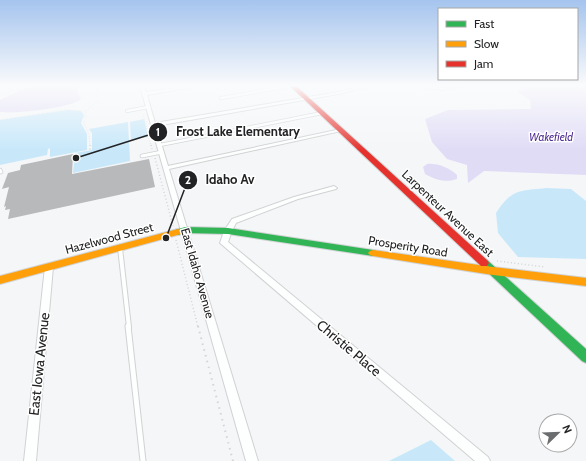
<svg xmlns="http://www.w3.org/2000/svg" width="586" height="461" viewBox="0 0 586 461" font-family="Cabin,sans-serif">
<rect width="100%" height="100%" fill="#f4f6f8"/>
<!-- green -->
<path fill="#c8e8fa" d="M68 110 81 111 84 115 81 123 87 134V150L50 157V148L48 149 47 155 0 165V120Z
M144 119 148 137 131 140 130 122Z
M128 122 130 161 73 173 75 153 92 150V133L89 129Z
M546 188 571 189 586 201V259L518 257 498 233 496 213C512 189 519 191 546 188Z
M431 440 455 461H389Z"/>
<!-- water -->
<path fill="#e0dcf6" d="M29 86H79L77 92 81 99C72 108 13 114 0 112V100Z
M523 86H586V175L484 171 468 183 467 165 447 159 432 142 425 119 448 110 531 109 530 100 517 92Z
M427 164C437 163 450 168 457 175V179C445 183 436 180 425 174L423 167Z"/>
<!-- building -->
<path fill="#b8b9ba" d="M73 154 72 174 149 159 155 187 8 219 10 209 5 210 6 206 4 207 9 187 2 189 8 173 20 170 21 165Z"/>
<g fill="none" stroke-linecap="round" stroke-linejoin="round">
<defs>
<path id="lane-far3" d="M221 98 291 86
M127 111 148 107
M160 145 322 113"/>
<path id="lane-far2" d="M142 156 162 152
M0 170 1 172"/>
<path id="lane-far1" d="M120 248 129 327"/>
<path id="lane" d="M128 326 143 461"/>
<path id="street" d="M140 86H144L146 92 191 86H199L147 95 155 123 344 91 362 86H368L344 93 156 126 168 166 341 129 343 130 341 131 169 169 258 461H246Z
M415 86C424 85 432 87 441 88 447 88 454 85 460 86L442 90 417 87Z
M334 186 337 188 336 189 298 199 236 223 232 231 228 242 488 457 490 461H475L220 243 224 231 232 219 294 197Z
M49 264 52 265 53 267 36 461H24L45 267 46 265Z"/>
<path id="fast" d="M185 227 228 228 373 250 376 251 378 253 376 255 373 256 228 234 185 233 178 235 173 232 175 230Z
M484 259 487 260 586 349V363L582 361 481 266 479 263 481 260Z"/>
<path id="slow" d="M178 229 181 230 183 232 181 234 0 284V276Z
M373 250 493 267 586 278V286L493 275 373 256 370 255 368 253 370 251Z"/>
<path id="jam" d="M290 86H296L487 260 489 263 487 266H481Z"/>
</defs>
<!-- lane-far3 casing -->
<use href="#lane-far3" stroke="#d0d2d3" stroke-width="4"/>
<!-- lane-far2 casing -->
<use href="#lane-far2" stroke="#d0d2d3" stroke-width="4.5"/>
<!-- lane-far1 casing -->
<use href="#lane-far1" stroke="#d0d2d3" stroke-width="6"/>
<!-- lane casing -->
<use href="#lane" stroke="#d0d2d3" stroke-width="7"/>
<!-- street casing -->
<use href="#street" stroke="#d0d2d3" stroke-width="2"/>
<!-- fast casing -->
<use href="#fast" stroke="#d0d2d3" stroke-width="2"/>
<!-- slow casing -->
<use href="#slow" stroke="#d0d2d3" stroke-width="2"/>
<!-- jam casing -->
<use href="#jam" stroke="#d0d2d3" stroke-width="2"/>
<!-- path-far2 -->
<path stroke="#d4d4d5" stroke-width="1" stroke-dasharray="0.5 2" stroke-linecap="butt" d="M86 111 99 100 96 90 97 86
M143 114 151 146
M0 120 63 110 84 111 86 112 84 123 89 134 90 146"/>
<!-- path-far1 -->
<path stroke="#d4d4d5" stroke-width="1.5" stroke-dasharray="1 2.5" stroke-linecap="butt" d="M90 145V150
M151 145 152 149
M155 158 173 226
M176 240 198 327
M497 261 545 267"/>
<!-- path -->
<path stroke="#d4d4d5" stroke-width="2" stroke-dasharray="1.5 4.5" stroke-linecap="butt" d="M198 326 233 461"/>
<!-- lane-far3 -->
<use href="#lane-far3" stroke="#fdfefe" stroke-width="2.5"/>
<!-- lane-far2 -->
<use href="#lane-far2" stroke="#fdfefe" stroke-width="3"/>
<!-- lane-far1 -->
<use href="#lane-far1" stroke="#fdfefe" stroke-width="4"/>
<!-- lane -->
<use href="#lane" stroke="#fdfefe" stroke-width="5"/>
<!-- street -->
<use href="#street" fill="#fdfefe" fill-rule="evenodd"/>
<!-- fast -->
<use href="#fast" fill="#30b455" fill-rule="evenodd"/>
<!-- slow -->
<use href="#slow" fill="#ff9f0a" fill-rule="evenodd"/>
<!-- jam -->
<use href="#jam" fill="#e5322d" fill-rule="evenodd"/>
</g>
<!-- sky -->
<linearGradient id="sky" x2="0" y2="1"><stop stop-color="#a5c4ee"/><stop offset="0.57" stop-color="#fafbfc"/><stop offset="1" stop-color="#fafbfc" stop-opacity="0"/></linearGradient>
<rect width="586" height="150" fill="url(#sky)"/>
<g text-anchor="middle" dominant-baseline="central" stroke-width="3" stroke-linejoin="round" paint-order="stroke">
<!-- far-water labels -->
<g font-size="11" font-style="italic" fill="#502e93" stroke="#fff">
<text x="551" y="137">Wakefield</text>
</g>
<!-- street labels -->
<g font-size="12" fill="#222324" stroke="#fff">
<text transform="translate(448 213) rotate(43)">Larpenteur Avenue East</text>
<text transform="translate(109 238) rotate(-15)">Hazelwood Street</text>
<text transform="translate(408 246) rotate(9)">Prosperity Road</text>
<text transform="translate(198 273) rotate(74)">East Idaho Avenue</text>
</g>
<!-- near-street labels -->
<g font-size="14" fill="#222324" stroke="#fff">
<text transform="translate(349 348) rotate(40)">Christie Place</text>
<text transform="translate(39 364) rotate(-84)">East Iowa Avenue</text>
</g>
</g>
<!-- callouts -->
<path fill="none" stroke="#222324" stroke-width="1.5" d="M76 158L158 132M166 238L188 180"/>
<g fill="#222324" stroke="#fff" stroke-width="1.5">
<circle cx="76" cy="158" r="4"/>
<circle cx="166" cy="238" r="4"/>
<circle cx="158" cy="132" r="10"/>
<circle cx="188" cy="180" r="10"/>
</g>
<g font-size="12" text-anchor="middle" font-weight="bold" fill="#fff">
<text x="158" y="136">1</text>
<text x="188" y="184">2</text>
</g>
<g font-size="13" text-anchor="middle" font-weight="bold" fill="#222324" stroke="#fff" stroke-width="3" stroke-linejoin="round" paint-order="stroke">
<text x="238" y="136">Frost Lake Elementary</text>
<text x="230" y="184">Idaho Av</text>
</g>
<!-- legend -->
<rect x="438" y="8" width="140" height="72" fill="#ffffff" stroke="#a7a7a7"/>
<rect x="446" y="21" width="20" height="6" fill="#30b455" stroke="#a7a7a7"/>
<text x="474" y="28" font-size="12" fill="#222324">Fast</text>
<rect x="446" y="41" width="20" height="6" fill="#ff9f0a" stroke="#a7a7a7"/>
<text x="474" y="48" font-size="12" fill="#222324">Slow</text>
<rect x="446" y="61" width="20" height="6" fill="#e5322d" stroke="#a7a7a7"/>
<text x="474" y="68" font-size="12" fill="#222324">Jam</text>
<!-- north arrow -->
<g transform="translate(558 433) rotate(67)"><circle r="19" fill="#ffffff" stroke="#a7a7a7"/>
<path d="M0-3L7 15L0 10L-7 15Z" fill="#6c6d6e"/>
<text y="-6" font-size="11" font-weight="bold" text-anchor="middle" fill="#222324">N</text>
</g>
</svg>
